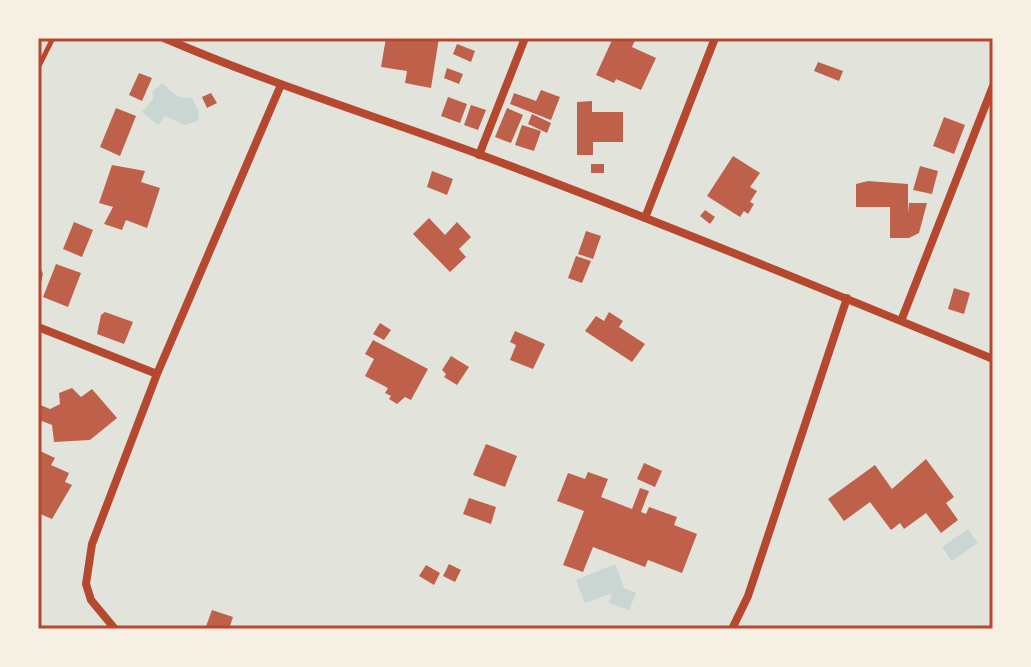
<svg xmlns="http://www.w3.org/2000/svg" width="1031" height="667" viewBox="0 0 1031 667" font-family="Karla,sans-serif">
<rect width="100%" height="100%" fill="#f6efe4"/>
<!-- green -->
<path fill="#e2e4dc" d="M38 38H993V629H38Z"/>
<!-- water -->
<path fill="#c9d6d2" d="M162 83 178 97 192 98 199 112 198 121 185 125 165 116 158 125 142 112 154 98 152 92Z
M968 529 978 543 952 561 942 547Z
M615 564 624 588 636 593 629 610 609 603 612 593 585 603 576 580Z"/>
<!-- building -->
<path fill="#bf614a" d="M386 38H439L431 88 405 83 407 71 381 67Z
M613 38H636L632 47 656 58 641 90 616 79 614 83 596 75Z
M457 44 475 51 471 62 453 54Z
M818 62 843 71 839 81 814 71Z
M447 68 463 74 459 84 444 78Z
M139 73 152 78 142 101 129 95Z
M541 90 560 97 551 120 510 104 514 93 536 101Z
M211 93 217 103 207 108 202 97Z
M448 97 467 104 460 123 441 116Z
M592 101V112H623V142H593V155H577V102Z
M471 105 486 110 478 130 464 125Z
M116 108 136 116 120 156 100 147Z
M507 108 523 115 511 143 495 137Z
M532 114 551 123 547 133 528 124Z
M944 117 965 125 954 154 933 146Z
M522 125 541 131 534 151 515 145Z
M733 156 760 173 750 187 757 191 750 202 754 204 748 214 744 211 740 217 707 196Z
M591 164H604V173H591Z
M112 165 145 171 141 182 160 188 147 228 126 220 122 230 104 224 113 207 99 203Z
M920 166 938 171 932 194 913 190Z
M432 171 453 179 447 195 427 187Z
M868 181 908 184V213L909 203H927L919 233 909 238H890V207H856V184Z
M705 210 715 217 710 224 700 216Z
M429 218 445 235 457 222 471 237 459 249 466 257 450 272 413 234Z
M74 222 93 230 82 257 63 249Z
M586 231 601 236 593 259 578 254Z
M576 256 591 261 582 283 568 278Z
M38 262 43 274 39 291H38Z
M56 264 81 273 68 307 43 297Z
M954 288 970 293 964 314 948 309Z
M105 312 133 322 124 344 97 334 101 315Z
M609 312 623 321 619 327 645 344 632 362 585 331 596 316 604 321Z
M380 323 391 330 384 340 373 334Z
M515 331 545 344 533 369 510 360 516 345 510 342Z
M373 340 428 369 411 400 405 397 397 404 389 399 391 396 385 393 388 388 365 376 374 359 365 354Z
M451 356 469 367 457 385 444 377 446 374 442 370Z
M72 388 81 397 92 389 117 418 90 440 54 442 52 425 42 421 38 431V404L50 409 60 404 59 393Z
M486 444 517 456 505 487 473 475Z
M40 451 55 458 51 465 69 473 65 482 72 485 52 519 38 513Z
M926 459 954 497 946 503 958 520 941 533 926 513 904 529 900 523 891 530 870 502 844 521 828 499 875 465 892 489Z
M644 463 662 471 655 487 637 479Z
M588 472 608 479 601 497 632 509 640 488 649 491 641 512 646 514 649 507 677 517 674 525 697 534 682 573 648 560 645 567 593 547 583 572 563 565 584 511 557 501 568 473 585 479Z
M469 498 496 507 491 524 463 514Z
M449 564 461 570 455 582 443 576Z
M426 565 440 573 434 585 419 576Z
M212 610 233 617 229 629H205Z"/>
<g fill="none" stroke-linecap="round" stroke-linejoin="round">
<!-- service -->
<path stroke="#b5482f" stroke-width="5" d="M38 68 53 38"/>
<!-- minor -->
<path stroke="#b5482f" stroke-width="8" d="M164 38C268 83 375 116 481 155 653 219 823 289 993 359
M479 155 525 38
M645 218 715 38
M901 321 993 86
M38 327 157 374
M115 629 91 600 86 584 92 544 157 374 280 87
M732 629 748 596 847 298"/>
</g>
<!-- border -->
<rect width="1031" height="667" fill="none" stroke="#f6efe4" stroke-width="80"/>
<rect x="40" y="40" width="951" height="587" fill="none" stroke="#b5482f" stroke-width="3"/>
</svg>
